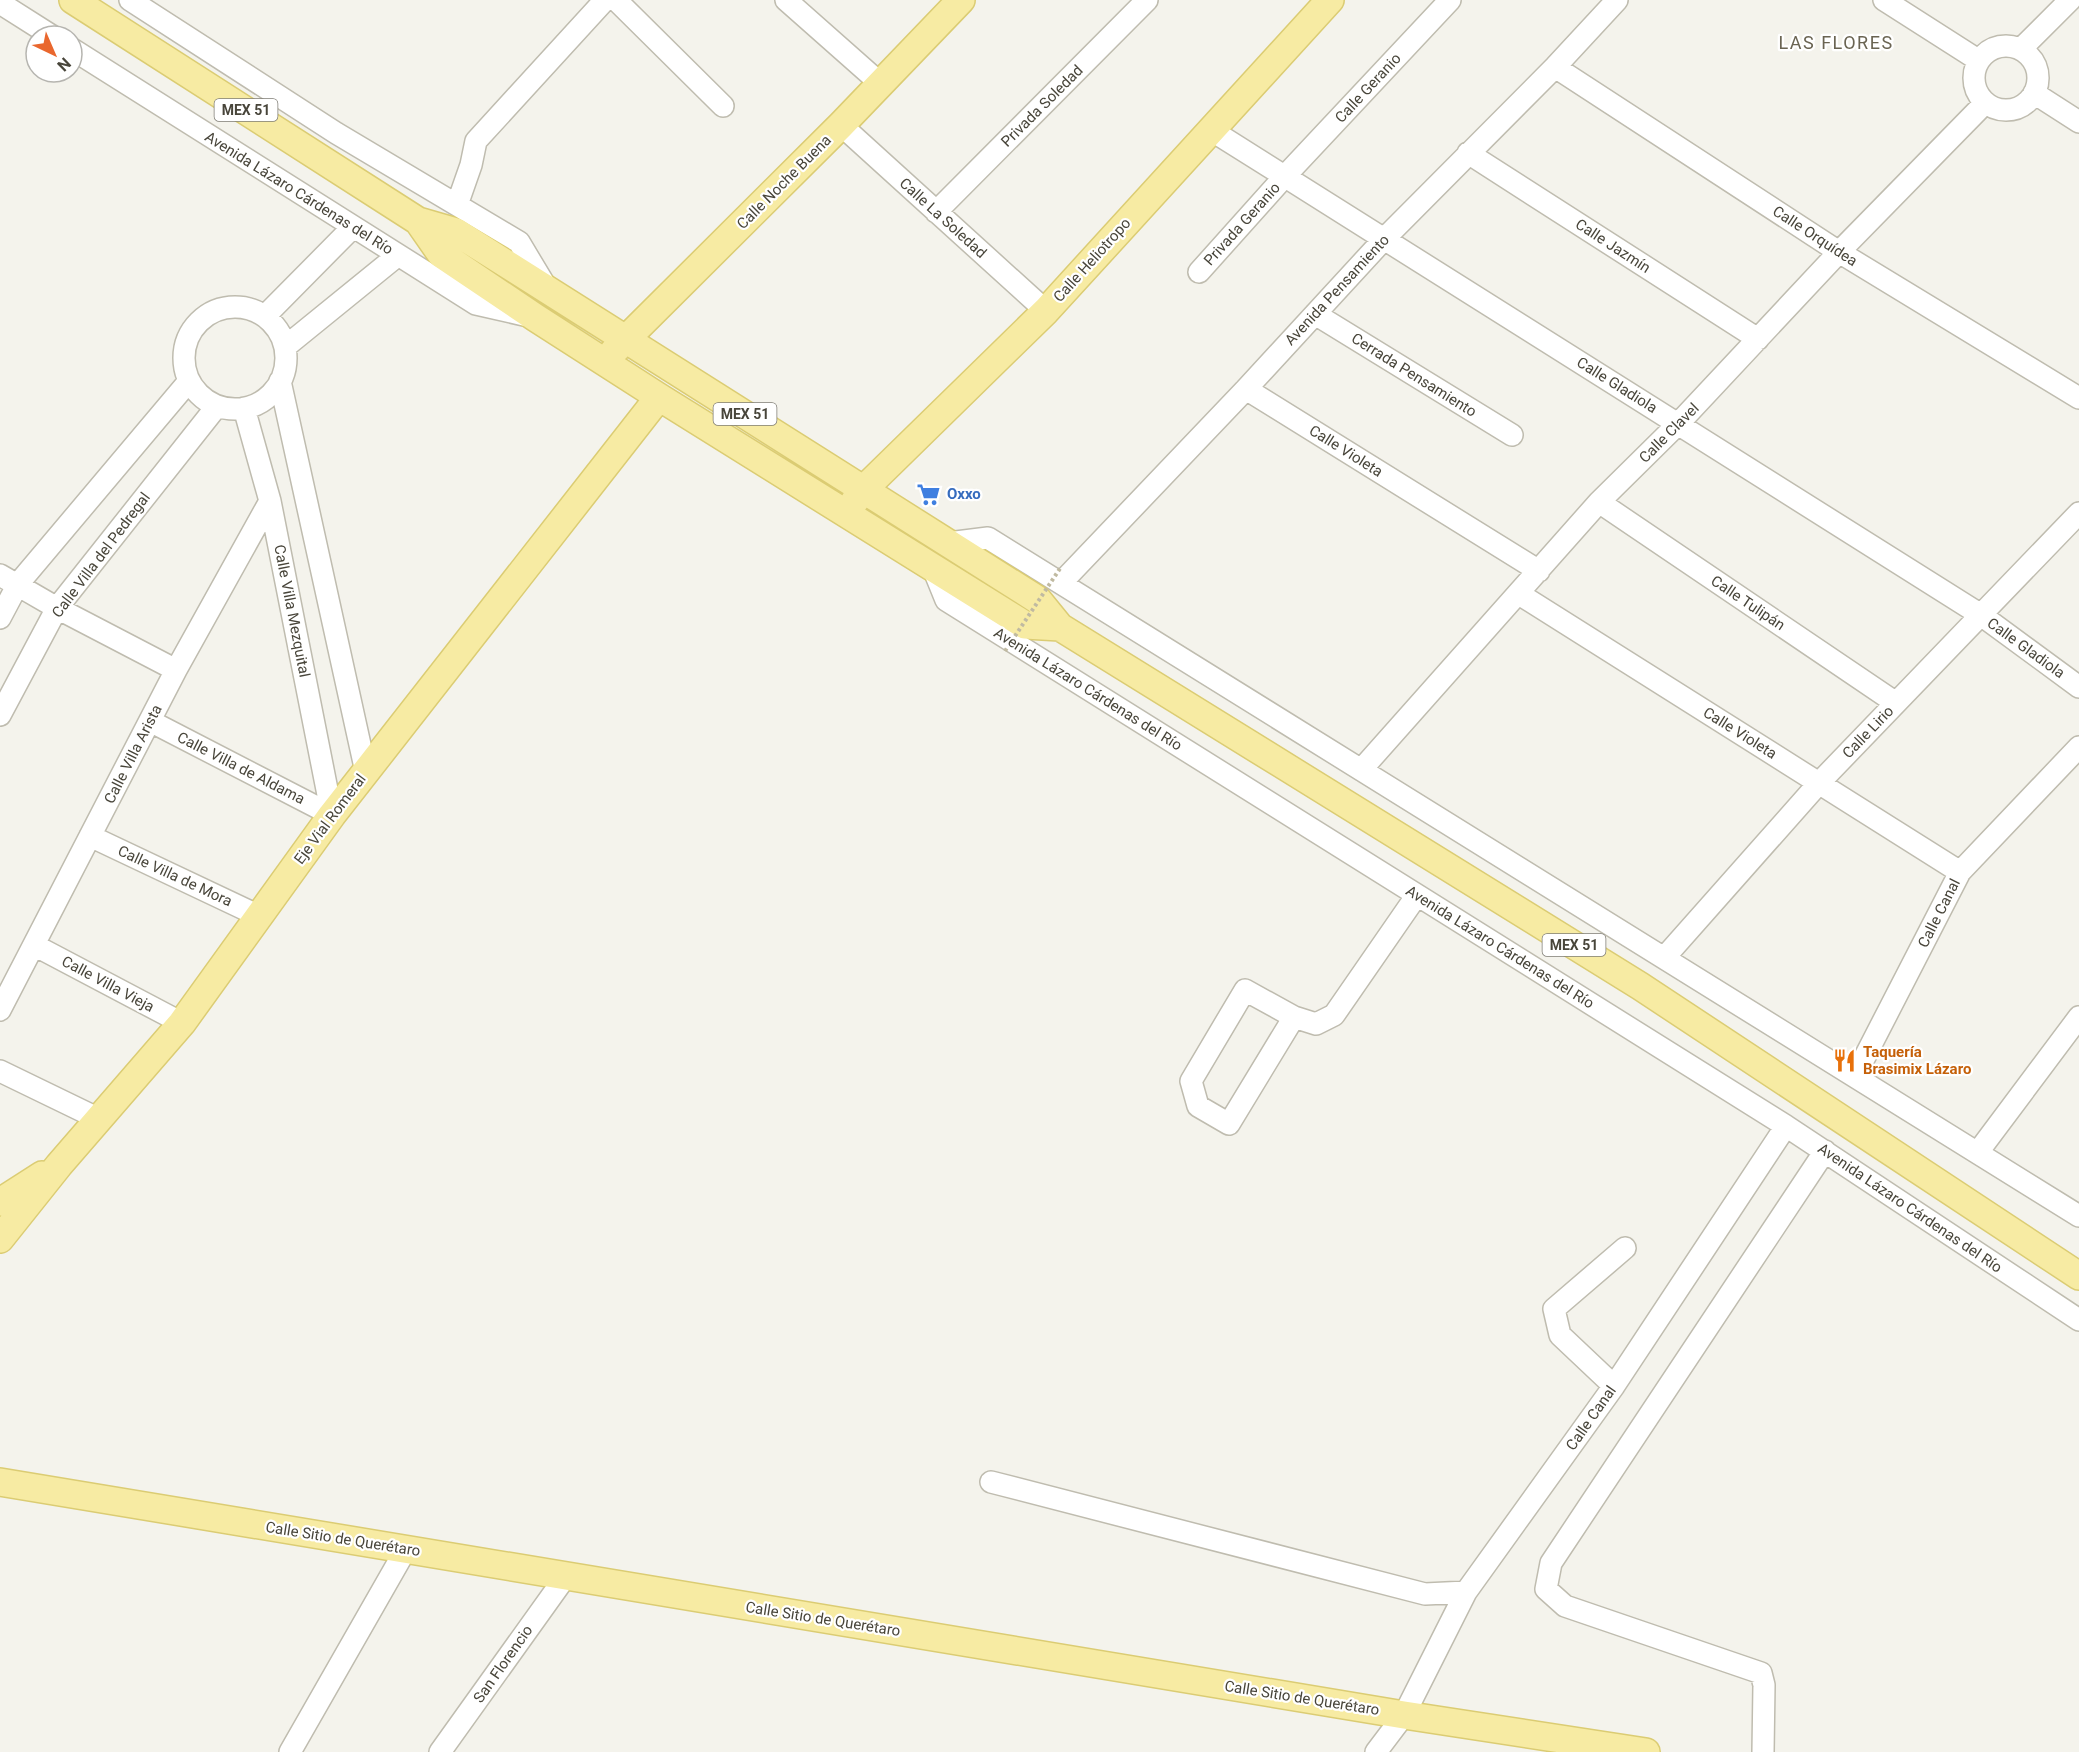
<svg xmlns="http://www.w3.org/2000/svg" width="2079" height="1752" viewBox="0 0 2079 1752" font-family="Roboto,sans-serif">
<rect width="100%" height="100%" fill="#f4f3ec"/>
<g fill="none" stroke-linecap="round" stroke-linejoin="round">
<defs>
<path id="minor" d="M130 0 336 133 519 242 546 287
M616 0 723 106
M786 0 881 84
M1884 0 1978 60
M0 3 52 36
M1974 78a32 32 0 1 1 64 0a32 32 0 1 1-64 0Z
M72 49 476 304 524 315
M2021 49 2070 0
M1555 67 1839 252 2079 398
M2034 93 2079 122
M841 125 1046 311
M1211 130 1981 615 2079 687
M1468 153 1758 339
M457 205 471 165 476 141 605 0
M936 212 1147 0
M1199 272 1285 176 1450 0
M184 358a51 51 0 1 1 102 0a51 51 0 1 1-102 0Z
M1315 314 1512 435
M265 316 353 227
M285 347 397 256
M280 381 366 772
M1246 389 1539 571
M244 408 270 501 332 815
M1599 502 1896 703
M948 543 988 538 2079 1216
M933 568 946 600 1786 1126 2079 1320
M0 575 57 608 176 670
M1061 583 1246 389 1385 238 1555 67 1617 0
M1519 594 1960 872
M0 618 18 584 189 381
M0 715 57 608 217 406
M150 721 332 815
M1361 770 1599 502 1678 424 1839 252 1985 103
M90 836 259 916
M34 945 182 1023
M1664 958 1819 783 2079 513
M0 1010 176 670 270 501
M1294 1017 1229 1124 1198 1106 1191 1081 1245 990 1294 1017 1316 1024 1334 1015 1417 895
M0 1071 99 1119
M1855 1076 1960 872 2079 747
M1978 1152 2079 1017
M1614 1386 1560 1335 1554 1309 1625 1248
M991 1482 1425 1594 1466 1592
M290 1752 406 1549
M440 1752 566 1576
M1376 1752 1404 1715 1466 1592 1614 1386 1786 1126
M1763 1752 1764 1685 1761 1673 1565 1606 1546 1589 1551 1563 1825 1151"/>
<path id="major" d="M73 0 418 221 456 232 1038 600 1060 627 1640 986 2079 1276
M418 221 441 254 536 318 659 397 1025 625 1060 627
M614 351 841 125 961 0
M854 502 864 489 1046 311 1330 0
M0 1202 42 1175
M0 1239 59 1165 182 1023 332 815 659 397
M0 1482 1404 1715 1646 1752"/>
</defs>
<!-- minor casing -->
<use href="#minor" stroke="#bfbcaf" stroke-width="24"/>
<!-- major casing -->
<use href="#major" stroke="#dbcc73" stroke-width="30"/>
<!-- minor -->
<use href="#minor" stroke="#fff" stroke-width="21"/>
<!-- major -->
<use href="#major" stroke="#f7eba3" stroke-width="27"/>
<!-- path-bridge -->
<path stroke="#c0baa1" stroke-width="4" stroke-dasharray="3 3" stroke-linecap="butt" d="M1005 651 1061 567"/>
</g>
<!-- icons -->
<defs>
<symbol id="supermarket-bare" viewBox="-9 -9 18 18"><path d="M-6-5.5h2.5l.6 2H6L4.5 2H-2.5L-4.4-4H-6ZM-1.5 3.2a1.3 1.3 0 1 0 .1 0ZM3 3.2a1.3 1.3 0 1 0 .1 0Z" fill="#3f7fe0" stroke="#fff" stroke-width="2.5" paint-order="stroke"/></symbol>
<symbol id="restaurant-bare" viewBox="-9 -9 18 18"><path d="M-5-6h1v4h1v-4h1v4h1v-4h1v5L-1.5 .5V6h-2V.5L-5-1ZM5-6V6H3V1.5H1.5Q1.5-4 5-6Z" fill="#e8710a" stroke="#fff" stroke-width="2.5" paint-order="stroke"/></symbol>
</defs>
<g fill-rule="evenodd">
<use href="#supermarket-bare" x="912" y="478" width="33" height="33"/>
<use href="#restaurant-bare" x="1828" y="1044" width="33" height="33"/>
</g>
<g text-anchor="middle" dominant-baseline="central" stroke-width="4.5" stroke-linejoin="round" paint-order="stroke">
<!-- shield labels -->
<g fill="#fff" stroke="#7f7d75" stroke-width="1.5">
<rect x="214.5" y="99" width="63" height="22" rx="4.5"/>
<rect x="713.5" y="403" width="63" height="22" rx="4.5"/>
<rect x="1542.5" y="934" width="63" height="22" rx="4.5"/>
</g>
<g font-size="14" font-weight="bold" fill="#48453a">
<text x="246" y="110">MEX 51</text>
<text x="745" y="414">MEX 51</text>
<text x="1574" y="945">MEX 51</text>
</g>
<!-- street labels -->
<g font-size="15" fill="#48453a" stroke="#fff">
<text transform="translate(1368 88) rotate(-47)">Calle Geranio</text>
<text transform="translate(1042 106) rotate(-45)">Privada Soledad</text>
<text transform="translate(784 182) rotate(-45)">Calle Noche Buena</text>
<text transform="translate(299 193) rotate(32)">Avenida Lázaro Cárdenas del Río</text>
<text transform="translate(943 218) rotate(42)">Calle La Soledad</text>
<text transform="translate(1242 224) rotate(-48)">Privada Geranio</text>
<text transform="translate(1815 236) rotate(33)">Calle Orquídea</text>
<text transform="translate(1613 246) rotate(33)">Calle Jazmín</text>
<text transform="translate(1092 260) rotate(-48)">Calle Heliotropo</text>
<text transform="translate(1337 290) rotate(-47)">Avenida Pensamiento</text>
<text transform="translate(1414 375) rotate(32)">Cerrada Pensamiento</text>
<text transform="translate(1617 385) rotate(32)">Calle Gladiola</text>
<text transform="translate(1669 433) rotate(-45)">Calle Clavel</text>
<text transform="translate(1346 451) rotate(32)">Calle Violeta</text>
<text transform="translate(101 555) rotate(-53)">Calle Villa del Pedregal</text>
<text transform="translate(1748 603) rotate(34)">Calle Tulipán</text>
<text transform="translate(292 611) rotate(79)">Calle Villa Mezquital</text>
<text transform="translate(2026 648) rotate(36)">Calle Gladiola</text>
<text transform="translate(1088 689) rotate(32)">Avenida Lázaro Cárdenas del Río</text>
<text transform="translate(1868 732) rotate(-46)">Calle Lirio</text>
<text transform="translate(1740 733) rotate(32)">Calle Violeta</text>
<text transform="translate(133 754) rotate(-63)">Calle Villa Arista</text>
<text transform="translate(241 768) rotate(27)">Calle Villa de Aldama</text>
<text transform="translate(330 819) rotate(-53)">Eje Vial Romeral</text>
<text transform="translate(175 876) rotate(25)">Calle Villa de Mora</text>
<text transform="translate(1939 913) rotate(-63)">Calle Canal</text>
<text transform="translate(1500 947) rotate(32)">Avenida Lázaro Cárdenas del Río</text>
<text transform="translate(108 984) rotate(28)">Calle Villa Vieja</text>
<text transform="translate(1910 1208) rotate(34)">Avenida Lázaro Cárdenas del Río</text>
<text transform="translate(1591 1418) rotate(-55)">Calle Canal</text>
<text transform="translate(343 1539) rotate(9)">Calle Sitio de Querétaro</text>
<text transform="translate(823 1619) rotate(9)">Calle Sitio de Querétaro</text>
<text transform="translate(503 1664) rotate(-55)">San Florencio</text>
<text transform="translate(1302 1698) rotate(9)">Calle Sitio de Querétaro</text>
</g>
<!-- shop labels -->
<g font-size="15" font-weight="bold" fill="#366cbe" stroke="#fff" text-anchor="start">
<text x="947" y="494">Oxxo</text>
</g>
<!-- food labels -->
<g font-size="15" font-weight="bold" fill="#c56008" stroke="#fff" text-anchor="start">
<text x="1863" y="1052">Taquería<tspan x="1863" dy="17">Brasimix Lázaro</tspan></text>
</g>
<!-- quarter labels -->
<g font-size="18" letter-spacing="1.5" fill="#6a6452" stroke="#fff">
<text x="1836" y="42">LAS FLORES</text>
</g>
</g>
<!-- north arrow -->
<g transform="translate(54 54) rotate(136)"><circle r="28" fill="#ffffff" stroke="#b6b5b0" stroke-width="1.5"/>
<path d="M0-4.5L10 22L0 15L-10 22Z" fill="#e9672e"/>
<text y="-9" font-size="16" font-weight="bold" text-anchor="middle" fill="#48453a">N</text>
</g>
</svg>
